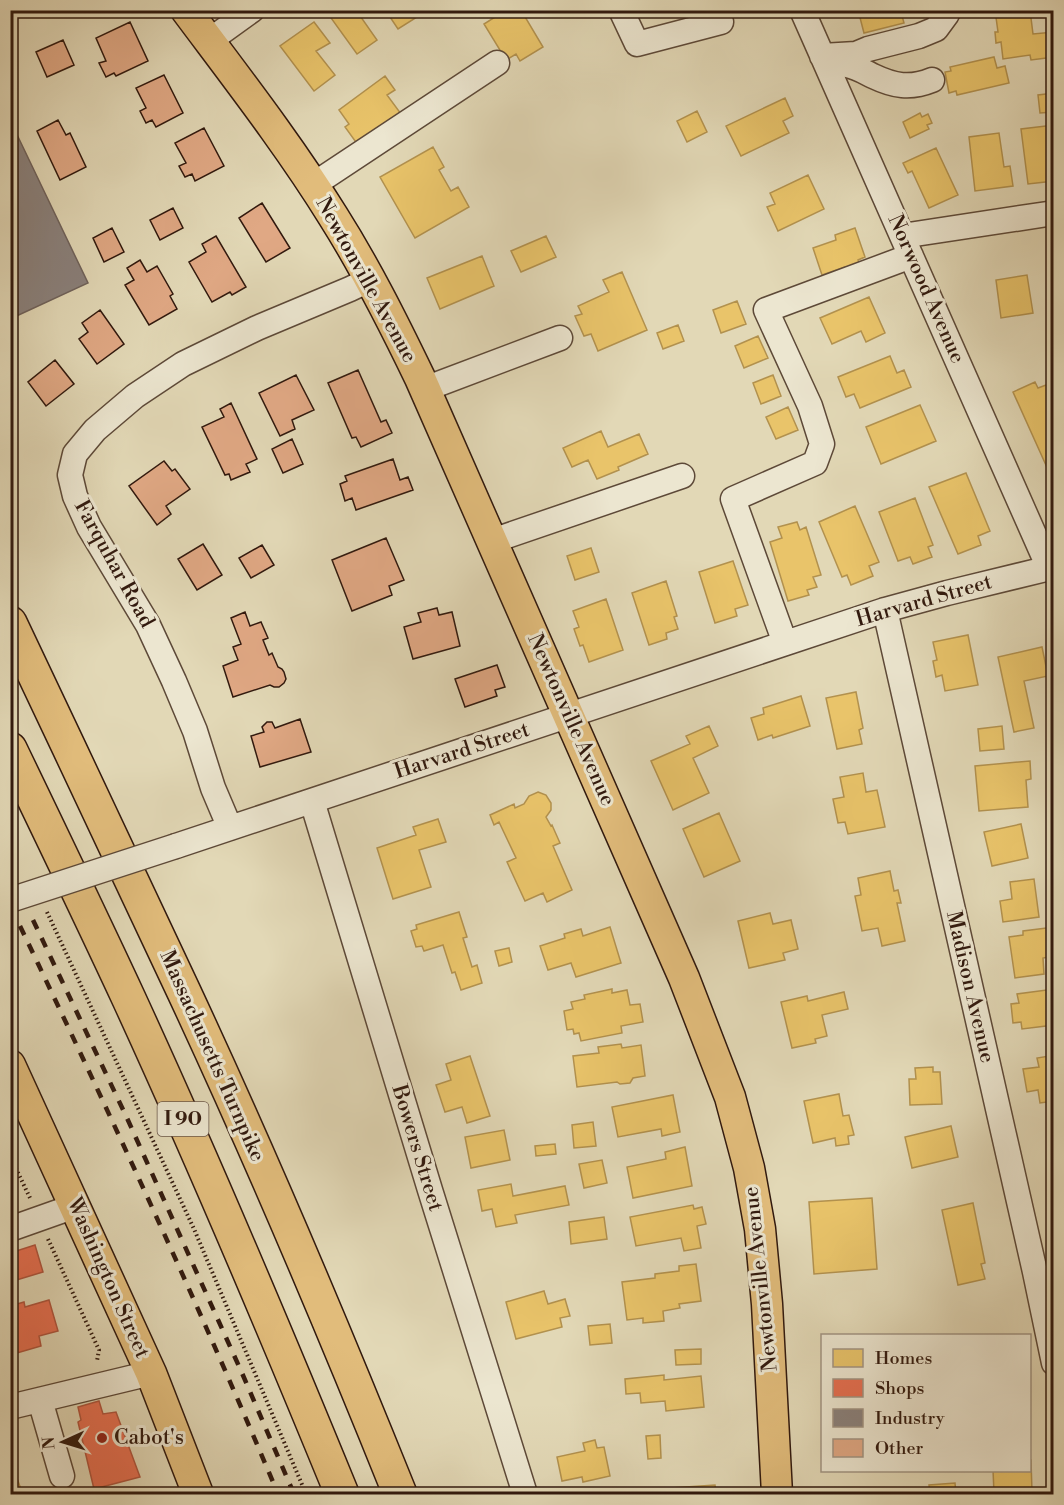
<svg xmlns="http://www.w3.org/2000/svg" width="1064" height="1505" viewBox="0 0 1064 1505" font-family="'Libre Bodoni',serif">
<rect width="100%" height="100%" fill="#e2d8b6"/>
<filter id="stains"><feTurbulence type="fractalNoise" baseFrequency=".00333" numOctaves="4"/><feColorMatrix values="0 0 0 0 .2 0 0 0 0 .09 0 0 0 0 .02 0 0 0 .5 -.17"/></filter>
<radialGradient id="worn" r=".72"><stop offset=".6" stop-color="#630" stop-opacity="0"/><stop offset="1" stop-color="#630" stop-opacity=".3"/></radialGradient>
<!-- homes -->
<path fill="#e9c46a" stroke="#b2914e" stroke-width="1.5" d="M341 10H356L377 40 357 54 331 18Z
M381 10H424L425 12 398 29 386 11 383 14Z
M506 10H521L543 47 520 61 516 54 506 60 484 24Z
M858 10H907L901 12 904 23 864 33Z
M995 10H1030L1033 34 1054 32V57L1031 60 1030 55 1003 59 1001 42 996 43 995 32H998Z
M314 22 330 43 316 51 335 75 314 91 280 46Z
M994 57 997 68 1005 66 1009 83 957 95 956 91 949 93 945 72 951 71 950 67Z
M385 76 395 90 387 95 404 118 358 145 345 127 349 124 339 110Z
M1054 93V112L1040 113 1038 95Z
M785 98 793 116 783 121 789 133 741 156 726 126Z
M697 111 707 132 687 142 677 121Z
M920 113 922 117 928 114 932 123 927 125 929 129 910 138 903 122Z
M1054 125V181L1028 184 1021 129Z
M999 133 1004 167 1010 166 1013 186 975 191 969 137Z
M433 147 444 167 439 170 451 191 458 187 469 207 415 238 380 177Z
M936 148 958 195 929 208 912 171 908 173 903 163Z
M808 175 824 209 778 231 767 207 775 204 770 193Z
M855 228 865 257 858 260 863 271 848 276 845 267 822 275 813 248 836 240 835 235Z
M546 236 556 257 521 272 511 251Z
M482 256 494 286 440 309 427 278Z
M1054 262V296L1048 263Z
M622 272 647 330 598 351 591 334 584 336 575 316 582 314 578 306 609 292 603 280Z
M1027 275 1033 313 1001 318 996 280Z
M869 297 885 333 866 342 861 331 832 344 820 318Z
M737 301 746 324 721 333 713 310Z
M678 325 684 341 663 349 657 333Z
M758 336 768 358 744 368 735 346Z
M890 356 897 373 904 370 911 387 860 408 854 394 846 397 838 377Z
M773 375 781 396 761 404 753 383Z
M1035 382 1038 388 1054 382V483L1013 392Z
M920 405 936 441 881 464 866 427Z
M788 407 798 430 776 439 766 417Z
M601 431 608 447 639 434 648 454 618 467 619 470 597 479 588 460 572 467 563 448Z
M966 473 990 531 978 536 981 545 958 554 929 487Z
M915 498 933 545 928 547 932 557 913 564 910 557 898 561 879 512Z
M855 506 879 562 869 566 873 576 851 585 847 575 842 577 819 522Z
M797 522 800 530 806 527 821 575 813 577 817 587 807 590 809 595 788 601 770 542 782 538 778 527Z
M591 548 599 572 575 580 567 556Z
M733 561 748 605 735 609 737 616 715 623 699 572Z
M666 581 677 616 674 617 678 629 666 633 667 639 649 645 632 593Z
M606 599 623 650 589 662 583 645 580 646 574 629 579 627 573 611Z
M968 635 978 685 945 691 942 675 936 677 933 661 937 660 933 642Z
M1042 647 1048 676 1024 681 1034 728 1014 732 998 657Z
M856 692 863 728 859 730 862 744 837 749 826 698Z
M801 696 810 726 773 738 772 735 758 740 751 718 764 714 763 708Z
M709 726 718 746 693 758 709 793 673 810 651 761 690 744 686 736Z
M1002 726 1004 749 980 751 978 729Z
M1030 761 1031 779 1026 780 1028 807 979 811 975 766Z
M863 773 866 792 877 790 885 827 848 834 845 822 838 823 833 799 844 797 840 777Z
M538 792 546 795 551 803V810L546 817 551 826 552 825 560 843 553 846 572 890 547 902 543 893 525 901 507 862 516 858 499 822 494 825 490 815 514 804 515 808 524 804 529 796Z
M719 813 740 861 704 877 683 829Z
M438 819 446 842 419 850 431 887 393 899 377 848 416 835 413 827Z
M1021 824 1028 858 992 866 984 832Z
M890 871 894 891 898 890 901 903H897L905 941 882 946 878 928 862 931 855 896 861 895 858 878Z
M1034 879 1039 917 1003 922 1000 901 1012 899 1010 882Z
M459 912 467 937 463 938 472 967 477 965 482 983 461 990 455 972 452 973 443 945 424 951 422 946 416 947 411 931 417 929 416 925Z
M770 913 773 924 791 920 798 949 783 953 785 960 749 968 738 921Z
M610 927 621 963 576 977 571 963 548 970 540 946 565 938 564 934 581 929 583 936Z
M1054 927V956L1043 958 1044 974 1015 978 1009 937 1023 935V931Z
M509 948 512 962 499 966 495 951Z
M612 989V993L627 990 630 1005 640 1004 643 1022 621 1026 622 1033 581 1041 579 1033 574 1034 573 1029 567 1030 564 1011 573 1009 571 1002 585 999 584 995Z
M1054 989V1025L1022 1029 1021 1022 1013 1023 1011 1004 1019 1003 1017 994Z
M844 992 848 1009 822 1015 827 1036 815 1039 816 1043 792 1048 781 1002 807 996 808 1001Z
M621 1044 622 1048 641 1045 645 1076 633 1078 630 1083 620 1084 617 1082 577 1087 573 1056 599 1053 598 1047Z
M470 1056 490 1116 467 1123 462 1107 445 1112 436 1085 451 1080 446 1064Z
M1049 1056 1050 1063 1054 1062V1101L1040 1103 1038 1090 1027 1092 1023 1069 1039 1067 1037 1058Z
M933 1067V1072H940L942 1104 910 1105 909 1079H916L915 1068Z
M839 1094 843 1116 849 1115 854 1135 848 1136 849 1144 836 1146 835 1138 813 1143 804 1101Z
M673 1095 680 1132 662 1136 661 1129 618 1137 612 1107Z
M593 1122 596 1146 574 1148 572 1125Z
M951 1126 958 1157 912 1168 905 1137Z
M504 1130 510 1160 471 1168 465 1137Z
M555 1144 556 1154 536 1156 535 1146Z
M685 1147 692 1186 633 1198 627 1167 666 1159 665 1152Z
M602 1160 607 1183 584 1188 579 1164Z
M511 1184 513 1196 565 1186 569 1205 515 1215 517 1223 496 1227 492 1209 482 1211 478 1190Z
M872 1198 877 1269 814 1274 809 1202Z
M973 1203 985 1263 981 1264 985 1279 958 1285 942 1210Z
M693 1205 694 1209 702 1207 706 1224 697 1226 701 1248 684 1251 681 1238 636 1246 630 1217Z
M604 1217 607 1239 571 1244 569 1222Z
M696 1264 701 1301 679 1304 680 1308 663 1311 664 1321 643 1323V1318L627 1320 622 1282 655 1278V1274L679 1271V1266Z
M544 1291 548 1304 565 1299 570 1316 560 1318 562 1327 516 1339 506 1302Z
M610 1324 612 1343 590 1345 588 1326Z
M701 1349V1364L676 1365 675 1350Z
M664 1375V1380L701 1376 704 1407 666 1411 665 1401 641 1403 640 1393 626 1394 625 1379Z
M660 1435 661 1458 648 1459 646 1436Z
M595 1440 597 1448 604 1447 610 1476 583 1482 582 1477 562 1481 557 1457 585 1451 583 1443Z
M10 1459 22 1492 15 1494H10Z
M1030 1460H1031L1032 1492 994 1493 993 1470H1030Z
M955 1483 956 1494H930L929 1485Z
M715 1485 716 1494H672L671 1488Z
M914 1489V1494H843V1493Z"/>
<!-- shops -->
<path fill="#e76f51" stroke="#b0553d" stroke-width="1.5" d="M35 1245 43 1272 10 1282V1253Z
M49 1300 58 1331 39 1336 41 1346 10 1355V1306L24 1302 25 1307Z
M99 1401 103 1414 116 1412 140 1477 94 1489 78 1422 81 1420 78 1407Z"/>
<!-- industry -->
<path fill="#8a817c" stroke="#6f625b" stroke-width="1.5" d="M10 120 88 283 10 319Z"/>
<!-- building -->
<path fill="#e0a884" stroke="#31190e" stroke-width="1.5" d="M130 22 148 61 116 76 114 73 106 77 99 63 106 61 96 38Z
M63 40 74 65 47 77 36 52Z
M164 75 183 113 156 127 152 120 146 123 140 111 146 108 136 88Z
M58 120 66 135 70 133 86 167 60 180 37 131Z
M204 128 224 166 195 181 192 174 185 177 179 166 186 163 175 143Z
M262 203 290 248 266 262 239 218Z
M173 208 183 228 160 240 150 220Z
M112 228 124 252 104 262 93 238Z
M216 236 246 287 232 295 230 292 212 302 189 262 206 252 202 244Z
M140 260 147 272 157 266 173 294 170 296 177 309 149 325 125 285 134 280 127 268Z
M100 310 124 344 97 364 79 339 88 332 82 323Z
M55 360 74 384 46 406 28 382Z
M358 370 381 422 386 420 392 433 361 447 356 437 352 438 328 383Z
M296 375 314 410 292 420 295 429 280 436 259 393Z
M231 403 257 459 246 464 250 472 231 480 229 474 225 475 202 427 224 417 220 409Z
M292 439 303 464 283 473 272 449Z
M393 459 400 480 408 477 413 490 356 510 352 498 345 501 340 484 347 481 345 476Z
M164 461 172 471 175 469 190 489 166 506 171 514 157 525 129 486Z
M386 538 404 580 389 586 392 595 352 611 332 560Z
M203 544 222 575 197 590 178 559Z
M262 545 274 565 251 578 239 558Z
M437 608 439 615 452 612 460 646 413 659 404 627 421 622 418 613Z
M245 612 250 626 261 622 268 638 263 640 269 655 272 653 278 667 282 669 284 672 286 679 284 683 279 687H274L270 685 233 697 223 666 238 660 233 647 241 644 231 618Z
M497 665 505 687 495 690 497 696 465 707 455 679Z
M300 719 311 752 260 767 251 736 264 732 262 727 267 722H272L275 728Z"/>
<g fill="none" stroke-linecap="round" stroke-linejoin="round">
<defs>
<path id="minor" d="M621 10 637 44 721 22 716 10
M802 10 1049 568
M209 41 252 10
M822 56 856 54 868 49 919 36 936 29 947 14 944 10
M829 65C835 65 841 64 847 65 857 67 865 72 873 76 894 86 910 89 932 80
M313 185 497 63
M902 236 1054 213
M425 389 560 338
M492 541 682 476
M885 610 1035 1272 1054 1363
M785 643 733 499 815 463 822 444 810 406 766 310 911 256
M312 801 430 1190 525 1494
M230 828 213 788 195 731 174 681 148 625 89 527 75 496 70 475 75 454 95 430 135 396 183 364 257 328 350 289 371 279
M176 846 885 610 947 593 1054 567
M10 1229 75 1206
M40 1400 62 1476
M10 1407 151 1373"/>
<path id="major" d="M186 10C236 77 289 145 333 216 366 268 393 322 420 378L684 978 730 1097 749 1168 760 1229 767 1304 777 1494
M10 1065 151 1373 198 1494"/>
<path id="highway" d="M10 623C68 746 127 869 184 992 261 1157 332 1325 400 1494
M10 749C50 832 90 915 129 999 204 1162 274 1328 342 1494"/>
</defs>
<!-- minor casing -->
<use href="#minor" stroke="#5d4938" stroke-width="27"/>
<!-- major casing -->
<use href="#major" stroke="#31190e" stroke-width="33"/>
<!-- highway casing -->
<use href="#highway" stroke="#31190e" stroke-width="36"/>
<!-- path -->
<path stroke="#31190e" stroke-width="4" stroke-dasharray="1.5 3" stroke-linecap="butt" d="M47 912 194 1229 306 1494
M10 1156 30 1198
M48 1239 99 1350 97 1361"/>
<!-- minor -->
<use href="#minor" stroke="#ece6d0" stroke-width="24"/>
<!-- major -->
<use href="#major" stroke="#e1bc7b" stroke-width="30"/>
<!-- highway -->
<use href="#highway" stroke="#e1bc7b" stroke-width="33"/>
<!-- rail -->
<path stroke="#31190e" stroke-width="4.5" stroke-dasharray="10 10" stroke-linecap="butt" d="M10 872H11
M33 920 127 1118 242 1373 294 1494
M20 926C110 1114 198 1303 278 1494"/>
<defs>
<path id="minor-bridge" d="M10 900 176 846"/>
</defs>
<!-- minor-bridge casing -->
<use href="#minor-bridge" stroke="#5d4938" stroke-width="27" stroke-linecap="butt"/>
<!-- minor-bridge -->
<use href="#minor-bridge" stroke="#ece6d0" stroke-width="24"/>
</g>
<!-- markers -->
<circle fill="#8f2418" stroke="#ece6d0" stroke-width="2" cx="102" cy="1438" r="6"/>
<g text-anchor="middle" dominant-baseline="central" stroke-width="6" stroke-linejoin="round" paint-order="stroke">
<!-- shield labels -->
<rect fill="#ece6d0" stroke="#695648" stroke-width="1.5" x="157.5" y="1102" width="51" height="34" rx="4.5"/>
<g font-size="20" font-weight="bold" fill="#31190e">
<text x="183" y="1119">I 90</text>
</g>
<!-- street labels -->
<g font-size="21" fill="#31190e" stroke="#ece6d0">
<text transform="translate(366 280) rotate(61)">Newtonville Avenue</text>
<text transform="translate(926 289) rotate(66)">Norwood Avenue</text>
<text transform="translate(114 564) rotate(61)">Farquhar Road</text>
<text transform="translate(924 601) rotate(-16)">Harvard Street</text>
<text transform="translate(571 720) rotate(66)">Newtonville Avenue</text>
<text transform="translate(462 751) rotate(-18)">Harvard Street</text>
<text transform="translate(970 987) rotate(77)">Madison Avenue</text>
<text transform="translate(212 1056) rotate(66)">Massachusetts Turnpike</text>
<text transform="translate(417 1148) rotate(73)">Bowers Street</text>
<text transform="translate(108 1278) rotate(66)">Washington Street</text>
<text transform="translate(761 1279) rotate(-96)">Newtonville Avenue</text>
</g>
<!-- poi labels -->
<g font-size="21" fill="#31190e" stroke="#ece6d0" text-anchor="start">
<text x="114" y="1438">Cabot's</text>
</g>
</g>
<!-- margin -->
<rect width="1064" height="1505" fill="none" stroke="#e2d8b6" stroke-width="36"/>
<rect x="12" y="12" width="1040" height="1481" fill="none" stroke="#31190e" stroke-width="3"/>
<rect x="18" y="18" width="1028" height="1469" fill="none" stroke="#31190e" stroke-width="1.5"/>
<!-- legend -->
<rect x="821" y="1334" width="210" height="138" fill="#ece6d0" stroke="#a19482" stroke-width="1.5"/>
<rect x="833" y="1349" width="30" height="18" fill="#e9c46a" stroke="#a19482" stroke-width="1.5"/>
<text x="875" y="1364" font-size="18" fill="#31190e">Homes</text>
<rect x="833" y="1379" width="30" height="18" fill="#e76f51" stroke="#a19482" stroke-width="1.5"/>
<text x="875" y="1394" font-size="18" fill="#31190e">Shops</text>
<rect x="833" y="1409" width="30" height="18" fill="#8a817c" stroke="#a19482" stroke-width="1.5"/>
<text x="875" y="1424" font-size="18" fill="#31190e">Industry</text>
<rect x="833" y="1439" width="30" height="18" fill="#e0a884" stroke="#a19482" stroke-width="1.5"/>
<text x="875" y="1454" font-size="18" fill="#31190e">Other</text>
<!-- north arrow -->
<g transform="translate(63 1442) rotate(266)" stroke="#ece6d0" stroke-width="4.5" paint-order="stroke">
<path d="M0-4.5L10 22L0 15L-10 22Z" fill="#31190e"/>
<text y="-9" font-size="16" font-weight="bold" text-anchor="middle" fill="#31190e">N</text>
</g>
<rect width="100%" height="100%" filter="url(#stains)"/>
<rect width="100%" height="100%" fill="url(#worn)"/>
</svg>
